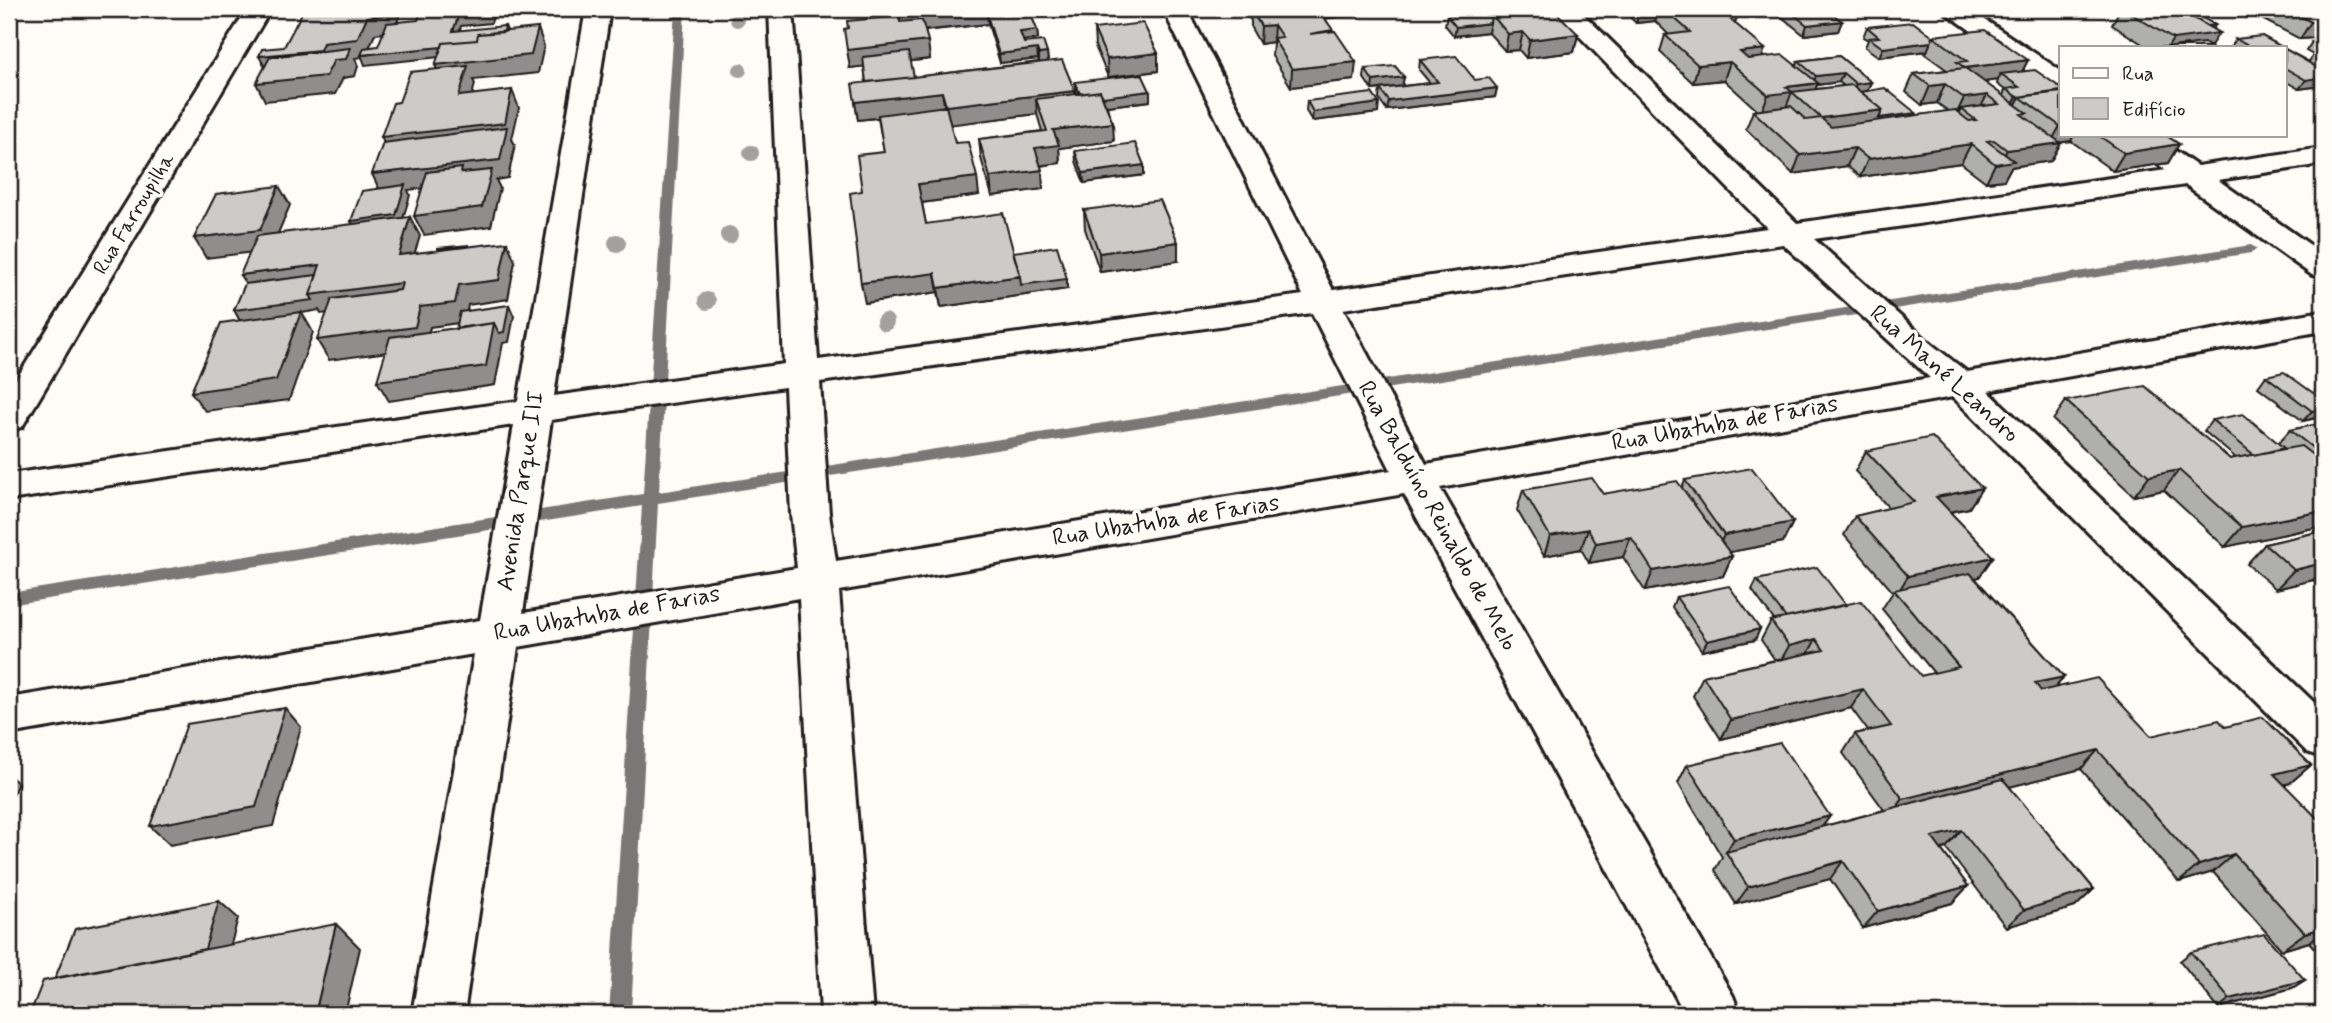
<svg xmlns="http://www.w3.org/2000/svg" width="2332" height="1023" viewBox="0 0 2332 1023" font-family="Mynerve,sans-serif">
<rect width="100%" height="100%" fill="#fdfcf7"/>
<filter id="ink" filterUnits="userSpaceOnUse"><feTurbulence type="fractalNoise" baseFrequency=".0143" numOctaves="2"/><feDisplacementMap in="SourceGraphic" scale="14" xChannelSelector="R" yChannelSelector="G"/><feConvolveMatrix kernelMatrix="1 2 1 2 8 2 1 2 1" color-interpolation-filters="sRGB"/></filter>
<g filter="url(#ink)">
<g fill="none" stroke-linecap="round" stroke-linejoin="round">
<!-- stream -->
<path fill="#797876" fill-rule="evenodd" d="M675 9H685L659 492 2251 245 2257 249 2251 253 658 503 631 1014H609L642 506 9 605V593L643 494Z"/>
<defs>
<path id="minor" d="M247 9H271L22 427 9 431V391Z
M586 9H610L554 396 784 364 769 9H793L818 360 1303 295 1163 9H1187L1333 290 1767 228 1553 9H1578L1797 223 2166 170 2125 141 2121 135H2153L2197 166 2323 148V164L2218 180 2323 254V277L2312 275 2186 185 1814 239 1930 343 1967 372 2323 311V331L1988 391 2323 711V758L2307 752 1953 397 1440 488 1733 996 1740 1014H1685L1404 494 839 591 873 1014H821L799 598 518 647 464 1014H412L474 654 9 734V698L480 620 514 425 9 500V474L518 401ZM1783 244 1930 378 1426 464 1343 309ZM1312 313 1391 470 836 561 829 514 820 382ZM785 387 791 514 797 568 523 613 551 420Z
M1941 9H1969L2061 71V91L2052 89Z"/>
</defs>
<!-- minor casing -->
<use href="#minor" stroke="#1c1c1c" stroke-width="6"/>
<!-- minor -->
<use href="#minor" fill="#fdfcf7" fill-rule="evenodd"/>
</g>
<!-- trees -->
<g fill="#a2a19e">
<circle cx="737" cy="20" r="7"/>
<circle cx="740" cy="70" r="7"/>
<circle cx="751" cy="153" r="8"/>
<circle cx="729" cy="235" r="9"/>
<circle cx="617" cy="243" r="9"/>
<circle cx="707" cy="301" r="9"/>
<circle cx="885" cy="322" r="9"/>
</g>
<!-- wall -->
<path fill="#afafac" stroke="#1c1c1c" stroke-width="2" fill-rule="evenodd" d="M1029 9 1037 30 1038 39 1023 41 1024 43 1047 53 1048 61 1075 91V94H1077L1075 82 1150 101 1107 106 1114 141 1059 148 1060 163 1040 166 1043 189 992 196 981 158 979 139 1042 131 1037 114 950 124 955 143 979 195 922 203 926 224 1013 252 1067 289 941 307 938 292 865 303 862 191 884 152 878 118 858 120 855 102 866 82 864 66 850 68 890 17ZM988 24 1000 63 1038 59 1039 62 914 77 910 61 930 59 925 31Z
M1246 9H1396V11L1325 18 1333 32 1354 80 1291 87 1272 56 1273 42 1260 44 1251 28V21L1246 12Z
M1454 9H1515L1507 10 1509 12 1578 34 1574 52 1526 58 1519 50 1505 51 1488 32 1454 36 1445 25 1447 16 1459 15Z
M1621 9H1760L1739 11 1735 23 1762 58 1797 66 1798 61 1839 56 1871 82 1867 91 1915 116 1948 111 1937 103 1922 105 1906 92 1914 74 1947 70 1925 54 1927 51 1879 57 1865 47 1868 40 1863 37 1867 27 1933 37 2028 60 2022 71 2061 88V135H2165L2179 144 2168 163 2113 171 2071 141 2060 142 2051 161 2011 167 2004 180 1986 182 1961 163 1860 177 1847 166 1793 174 1746 129 1753 111H1758L1724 80 1693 83 1660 52 1665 35 1668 34 1655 21 1636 23ZM1998 80 1997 84 2005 90 2003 96 1984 82ZM1839 82 1844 86 1815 89 1817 85Z
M1772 9H1825L1842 21 1838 31 1804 35Z
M2072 9H2193L2191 11 2215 25 2213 29 2211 47H2147L2112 25 2119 11 2083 15Z
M2263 9H2323V92L2319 90 2321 86 2299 89 2285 81V49L2309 62 2313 55 2306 51 2312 42 2320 41 2314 38 2300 39 2258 17Z
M1094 29 1158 53V71L1108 77 1095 46Z
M2236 39 2282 47H2231Z
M1420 60 1497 88 1495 97 1387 110 1379 99 1380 89 1402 87 1372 90 1364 78 1365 69 1404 77 1402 86 1430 83 1419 70Z
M1307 101 1378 113 1312 121 1306 111Z
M1075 151 1144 175 1084 183 1076 161Z
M1084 210 1178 261 1100 272 1085 229Z
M2266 376 2323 400V417L2303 421 2258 387Z
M2323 382V397L2315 391Z
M2066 401 2230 459 2236 458 2204 431 2212 420 2278 443 2290 430 2323 423V589L2313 580 2276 589 2247 564 2265 544 2313 533 2318 527 2225 547 2164 490 2134 496 2053 420Z
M1866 451 1982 488 1969 508 1950 512 1993 557 1979 577 1975 578 2064 677 2055 688 2151 736 2225 727 2311 765 2290 783 2284 785 2323 824V958L2309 942 2282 950 2213 872 2179 882 2081 769 2009 787 2094 889 2075 907 2006 927 1946 848 1941 849 1968 886 1952 903 1863 928 1830 879 1736 904 1715 870 1722 857 1678 783 1687 765 1830 816 1822 827 1884 810 1843 753 1855 734 1868 731 1851 708 1721 739 1693 696 1703 676 1775 660 1761 640 1771 621 1774 620 1752 590 1757 580 1846 605 1921 676 1934 673 1882 609 1893 592 1844 535 1855 516 1889 508 1855 471Z
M1685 480 1793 522 1783 542 1729 552 1732 556 1723 576 1645 591 1623 557 1589 563 1581 549 1544 556 1517 510 1523 490 1603 494 1682 487Z
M1676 597 1755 640 1702 651 1672 607Z
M2191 952 2305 980 2292 988 2218 1008 2180 961Z"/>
<!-- shaded-wall -->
<path fill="#8f8e8c" stroke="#1c1c1c" stroke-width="2" d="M388 9H401L402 10 393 32 375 34 366 55 505 26 509 35 505 50 365 65 362 57 355 58 358 66 355 76 343 78 335 94 265 101 256 83 268 73 259 56 323 43 367 17Z
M489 9H494L495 11 491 23 461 26 457 40 453 31 458 17Z
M963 9H1029L1030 19 987 15 988 24 901 33 899 16Z
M1255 9H1396V11L1260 25 1255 16Z
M1460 9H1515L1459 15Z
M1722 9H1760L1739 11 1733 28 1717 30Z
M2086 9H2120L2119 11 2083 15Z
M1657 12 1655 21 1636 23 1639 14Z
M2323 20V30L2320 28 2314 38 2300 39 2311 22Z
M1842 21 1838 31 1804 35 1807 25Z
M1490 23 1488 32 1454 36 1456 27Z
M1274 25 1273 42 1260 44 1261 26Z
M2215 25 2210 34 2219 33 2210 47 2179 46 2178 47H2168L2173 39 2197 28Z
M538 28 544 46 538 73 473 80 475 84 467 114 459 96 443 83 435 65Z
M1037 30 1038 39 1021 41 1020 32Z
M1523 32 1519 50 1505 51 1508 34Z
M1578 34 1574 52 1526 58 1530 40Z
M928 41 930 59 850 68 847 50Z
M1931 42 1927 51 1879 57 1883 48Z
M1037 49 1038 59 1000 63 999 54Z
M1765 49 1759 67 1735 66 1740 52Z
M1047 53 1048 62 1039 63V54Z
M1158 53V71L1108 77 1107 59Z
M2028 60 2019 78 2001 74 1998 80 1956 86 1965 68Z
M1356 62 1354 80 1291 87 1292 69Z
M1730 62 1724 80 1693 83 1698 65Z
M1843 73 1839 82 1817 85 1811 101 1792 92 1785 110 1761 113 1768 95 1786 87 1813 84 1816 76Z
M1404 77 1402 86 1372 90 1373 81Z
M2323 77V83L2321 86 2299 89 2306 80Z
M1871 82 1867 91 1852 93 1856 84Z
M1945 84 1937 103 1922 105 1930 86Z
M1497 88 1495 97 1387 110 1389 101Z
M512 90 519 108 512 139 515 145 508 178 496 180 500 188 491 226 424 235 414 216 465 183 408 190 410 195 401 225 356 231 351 221 381 193 372 174 390 155 381 137Z
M1075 91 1076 110 1036 99 1037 114 948 125 946 106Z
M1150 91V101L1082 109V99Z
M942 92 945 110 858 120 855 102Z
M1987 95 1978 113 1961 109 1958 116 1955 117 1964 98Z
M2017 97H2020L2015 106H2012Z
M1379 103 1378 113 1312 121 1313 112Z
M1883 110 1875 128 1814 136 1821 118Z
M1916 113 1912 123 1875 128 1879 118Z
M1113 123 1114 141 1059 148 1060 163 1036 166 1035 148 1053 130Z
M2061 125V135H2074L2071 141 2050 144 2060 126Z
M2222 135H2239L2221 137Z
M2061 143 2051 161 2011 167 2004 180 1986 182 1995 164 2000 163 2007 150Z
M1971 144 1961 163 1860 177 1868 159Z
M2179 144 2168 163 2113 171 2124 153Z
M1855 148 1847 166 1793 174 1800 155Z
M1144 165V175L1084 183 1083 173Z
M1042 170 1043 189 992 196 990 177Z
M977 177 979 195 921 203 918 184Z
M279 186 290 205 271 250 206 258 194 238Z
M410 217 420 236 408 274 399 255Z
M507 242 515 261 508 299 468 305 465 322 430 327 425 347 329 360 317 340 420 307 459 285Z
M1178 242V261L1100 272 1099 253Z
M320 265 402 283 412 302 321 314 319 310 302 313 313 332 289 400 205 411 191 392 240 321 234 310 252 294 240 275Z
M935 273 938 292 865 303 861 283Z
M1020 276 1067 279V289L941 307 938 288Z
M509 305 514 316 509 342 503 343 495 385 389 401 377 381 494 323Z
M2323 408V416L2303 421 2312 411Z
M2179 470 2164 490 2134 496 2149 476Z
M1982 488 1969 508 1924 517 1936 497Z
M2323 511V522L2318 527 2225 547 2242 527Z
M1793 522 1783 542 1715 555 1724 535Z
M1588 529 1581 549 1544 556 1550 536Z
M1631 537 1623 557 1589 563 1596 543Z
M1732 556 1723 576 1645 591 1653 571Z
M1993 557 1979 577 1898 595 1897 594 1908 576Z
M2323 563V570L2313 580 2276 589 2294 570Z
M1760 629 1755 640 1702 651 1707 641Z
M1816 639 1805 659 1778 665 1789 646Z
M2064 677 2048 696 2020 703 2035 683Z
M1863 689 1851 708 1721 739 1731 720Z
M285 708 301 727 273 826 170 845 150 826Z
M2098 750 2081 769 1889 817 1903 799Z
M2311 765 2290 783 2253 792 2274 774Z
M9 775 18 783 9 804Z
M1830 816 1817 834 1726 852 1734 839Z
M1961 830 1946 848 1917 855 1932 837Z
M2234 854 2213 872 2179 882 2199 865Z
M1843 861 1830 879 1736 904 1748 887Z
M1968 886 1952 903 1863 928 1878 911Z
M2094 889 2075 907 2006 927 2024 910Z
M219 901 238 918 223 974 52 987Z
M336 924 360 948 345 1014H315Z
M2323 928V932L2309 942 2282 950 2305 933Z
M2305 980 2292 988 2218 1008 2230 999Z"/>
<!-- building -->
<path fill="#cccbc8" stroke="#1c1c1c" stroke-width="2" d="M304 9H388L385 15 367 17 357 39 323 43 320 50 259 56 262 49 284 47Z
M422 9H489L488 13 458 17 453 31 505 26 504 32 478 34 477 40 443 43 442 47 361 55 364 48 378 46 387 23 418 20Z
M889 9H963L899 16 900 22 922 20 928 41 847 50 844 29 848 28 847 21 890 17Z
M1273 9H1318L1333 30 1310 34 1335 31 1356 62 1292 69 1273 38 1282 37 1274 25 1261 26 1252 11Z
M1507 9 1509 12 1491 14 1490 23 1456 27 1447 16Z
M1543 9H1553L1578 34 1530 40 1523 32 1508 34 1491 14Z
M1633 9H1658L1657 12 1639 14Z
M1664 9H1737L1739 11 1722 12 1765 49 1740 52 1748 59 1783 55 1818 83 1786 87 1792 92 1768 95 1730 62 1698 65 1665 35 1690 32Z
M1787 9H1825L1842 21 1807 25Z
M2123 9H2178L2219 33 2173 39Z
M2178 9H2187L2215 25 2208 26Z
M2287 9H2323V20L2311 22Z
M1029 10 1037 30 1020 32 1024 43 1043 41 1047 53 1039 54 1037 49 999 54 987 15Z
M1913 22 1933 37 1931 42 1883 48 1869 38 1879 37 1867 27Z
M1143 23 1158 53 1107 59 1094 29Z
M538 28 531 55 435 65 443 43 477 40 478 34Z
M1985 30 2028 60 1965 68 2027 113 2021 114 2061 143 2007 150 1994 140 1987 141 2014 161 1995 164 1971 144 1868 159 1855 148 1800 155 1753 111 1791 106 1806 120 1821 118 1792 92 1852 85 1883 110 1821 118 1831 127 1955 110 1969 121 1976 120 1961 109 1999 104 1987 95 1964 98 1945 84 1930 86 1914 74 1965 68 1957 62 1967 61 1933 36Z
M2262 36 2282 47H2250L2236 39Z
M2323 40V48L2312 42Z
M2204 43 2211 47H2181L2179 46Z
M350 48 346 59 334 60 326 76 256 83 270 57Z
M2285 49 2323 71V77L2306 80 2285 68Z
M909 52 914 77 866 82 863 57Z
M2323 53V59L2314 54Z
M1456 56 1475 80 1489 78 1497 88 1389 101 1380 89 1438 82 1420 60Z
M1839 56 1871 82 1856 84 1843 73 1816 76 1798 61Z
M1062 60 1075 91 946 106 955 143 968 142 977 177 918 184 926 224 1003 213 1020 276 938 288 935 273 861 283 850 193 862 191 857 155 884 152 878 115 946 106 942 92 855 102 852 84Z
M468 66 459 96 512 90 505 123 381 137 393 103 399 102 410 72Z
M1395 66 1404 77 1373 81 1365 69Z
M2035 70 2061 88V91L2017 97 2006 89 2019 87 2001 74Z
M1142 74 1150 91 1103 97 1100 91 1080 94 1075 82Z
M1885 88 1916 113 1879 118 1883 110 1861 92Z
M1100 91 1113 123 1053 130 1059 145 1035 148 1042 170 990 177 979 139 1047 131 1036 99Z
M2061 92V125L2060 126 2020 97Z
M1372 93 1379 103 1313 112 1307 101Z
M507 127 500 160 372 174 383 143Z
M2098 135H2165L2179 144 2124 153Z
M1135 143 1144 165 1083 173 1075 151Z
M462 168 461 173 492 170 482 207 414 216 427 172Z
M405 185 396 215 351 221 362 191Z
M279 186 260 230 194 238 216 194Z
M1160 200 1178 242 1099 253 1084 210Z
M410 217 399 255 507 242 499 280 459 285 455 303 420 307 415 327 317 340 332 299 400 290 402 283 310 295 320 265 240 275 257 236Z
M468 245V246L438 250V248Z
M1057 246 1067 279 1021 285 1020 276 1013 252Z
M317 275 310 295 313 300 234 310 245 284Z
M509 305 504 332 499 333 494 323 456 329 460 312Z
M301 312 276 380 191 392 221 323Z
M494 323 486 366 377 381 390 337Z
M2284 372 2323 400V408L2312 411 2266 376Z
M2145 386 2230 459 2301 446 2323 463V511L2242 527 2179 470 2149 476 2066 401Z
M2243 414 2284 448 2254 455 2212 420Z
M2323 423V456L2290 430Z
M1932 437 1982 488 1936 497 1993 557 1908 576 1855 516 1914 502 1866 451Z
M1752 468 1793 522 1724 535 1685 480Z
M1592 478 1603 494 1677 481 1732 556 1653 571 1631 537 1596 543 1588 529 1550 536 1523 490Z
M2323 531V563L2294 570 2265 544Z
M1817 567 1846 605 1786 618 1757 580Z
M1970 573 2064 677 2035 683 2041 691 2097 678 2151 736 2219 720 2225 727 2263 717 2311 765 2274 774 2323 824V928L2305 933 2234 854 2199 865 2098 750 1903 799 1855 734 1891 726 1863 689 1731 720 1703 676 1824 650 1816 639 1789 646 1771 621 1861 601 1921 676 1959 667 1894 590Z
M1729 586 1760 629 1707 641 1676 597Z
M285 708 256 807 150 826 187 724Z
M1780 743 1830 816 1734 839 1687 765Z
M2003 779 2094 889 2024 910 1961 830 1932 837 1968 886 1878 911 1843 861 1748 887 1726 852Z
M219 901 205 949 55 978 75 929Z
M336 924 315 1014H30L43 981Z
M2264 934 2305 980 2230 999 2191 952Z"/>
</g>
<g text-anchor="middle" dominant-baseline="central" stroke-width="7" stroke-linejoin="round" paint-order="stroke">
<!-- far-street labels -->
<g font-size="21" fill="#1c1c1c" stroke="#fdfcf7">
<text transform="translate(134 214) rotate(-59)">Rua Farroupilha</text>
</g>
<!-- street labels -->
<g font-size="24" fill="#1c1c1c" stroke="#fdfcf7">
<text transform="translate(1944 374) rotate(42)">Rua Mané Leandro</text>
<text transform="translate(1725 424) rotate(-10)">Rua Ubatuba de Farias</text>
<text transform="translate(521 491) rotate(-81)">Avenida Parque III</text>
<text transform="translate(1437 516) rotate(61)">Rua Balduíno Reinaldo de Melo</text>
<text transform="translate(1166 521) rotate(-9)">Rua Ubatuba de Farias</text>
<text transform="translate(607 614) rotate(-10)">Rua Ubatuba de Farias</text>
</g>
</g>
<!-- margin -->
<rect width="2332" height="1023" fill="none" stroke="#fdfcf7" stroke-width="35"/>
<rect x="18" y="18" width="2297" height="988" fill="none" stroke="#1c1c1c" stroke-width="2.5" filter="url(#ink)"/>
<!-- legend -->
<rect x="2059" y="46" width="228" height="91" fill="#fdfcf7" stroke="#a3a29f" stroke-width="2"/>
<rect x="2073" y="68" width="35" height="10" fill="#fdfcf7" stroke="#a3a29f" stroke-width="2"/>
<text x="2122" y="80" font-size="21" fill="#1c1c1c">Rua</text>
<rect x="2073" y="98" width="35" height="21" fill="#cccbc8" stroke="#a3a29f" stroke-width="2"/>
<text x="2122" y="116" font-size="21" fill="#1c1c1c">Edifício</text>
</svg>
